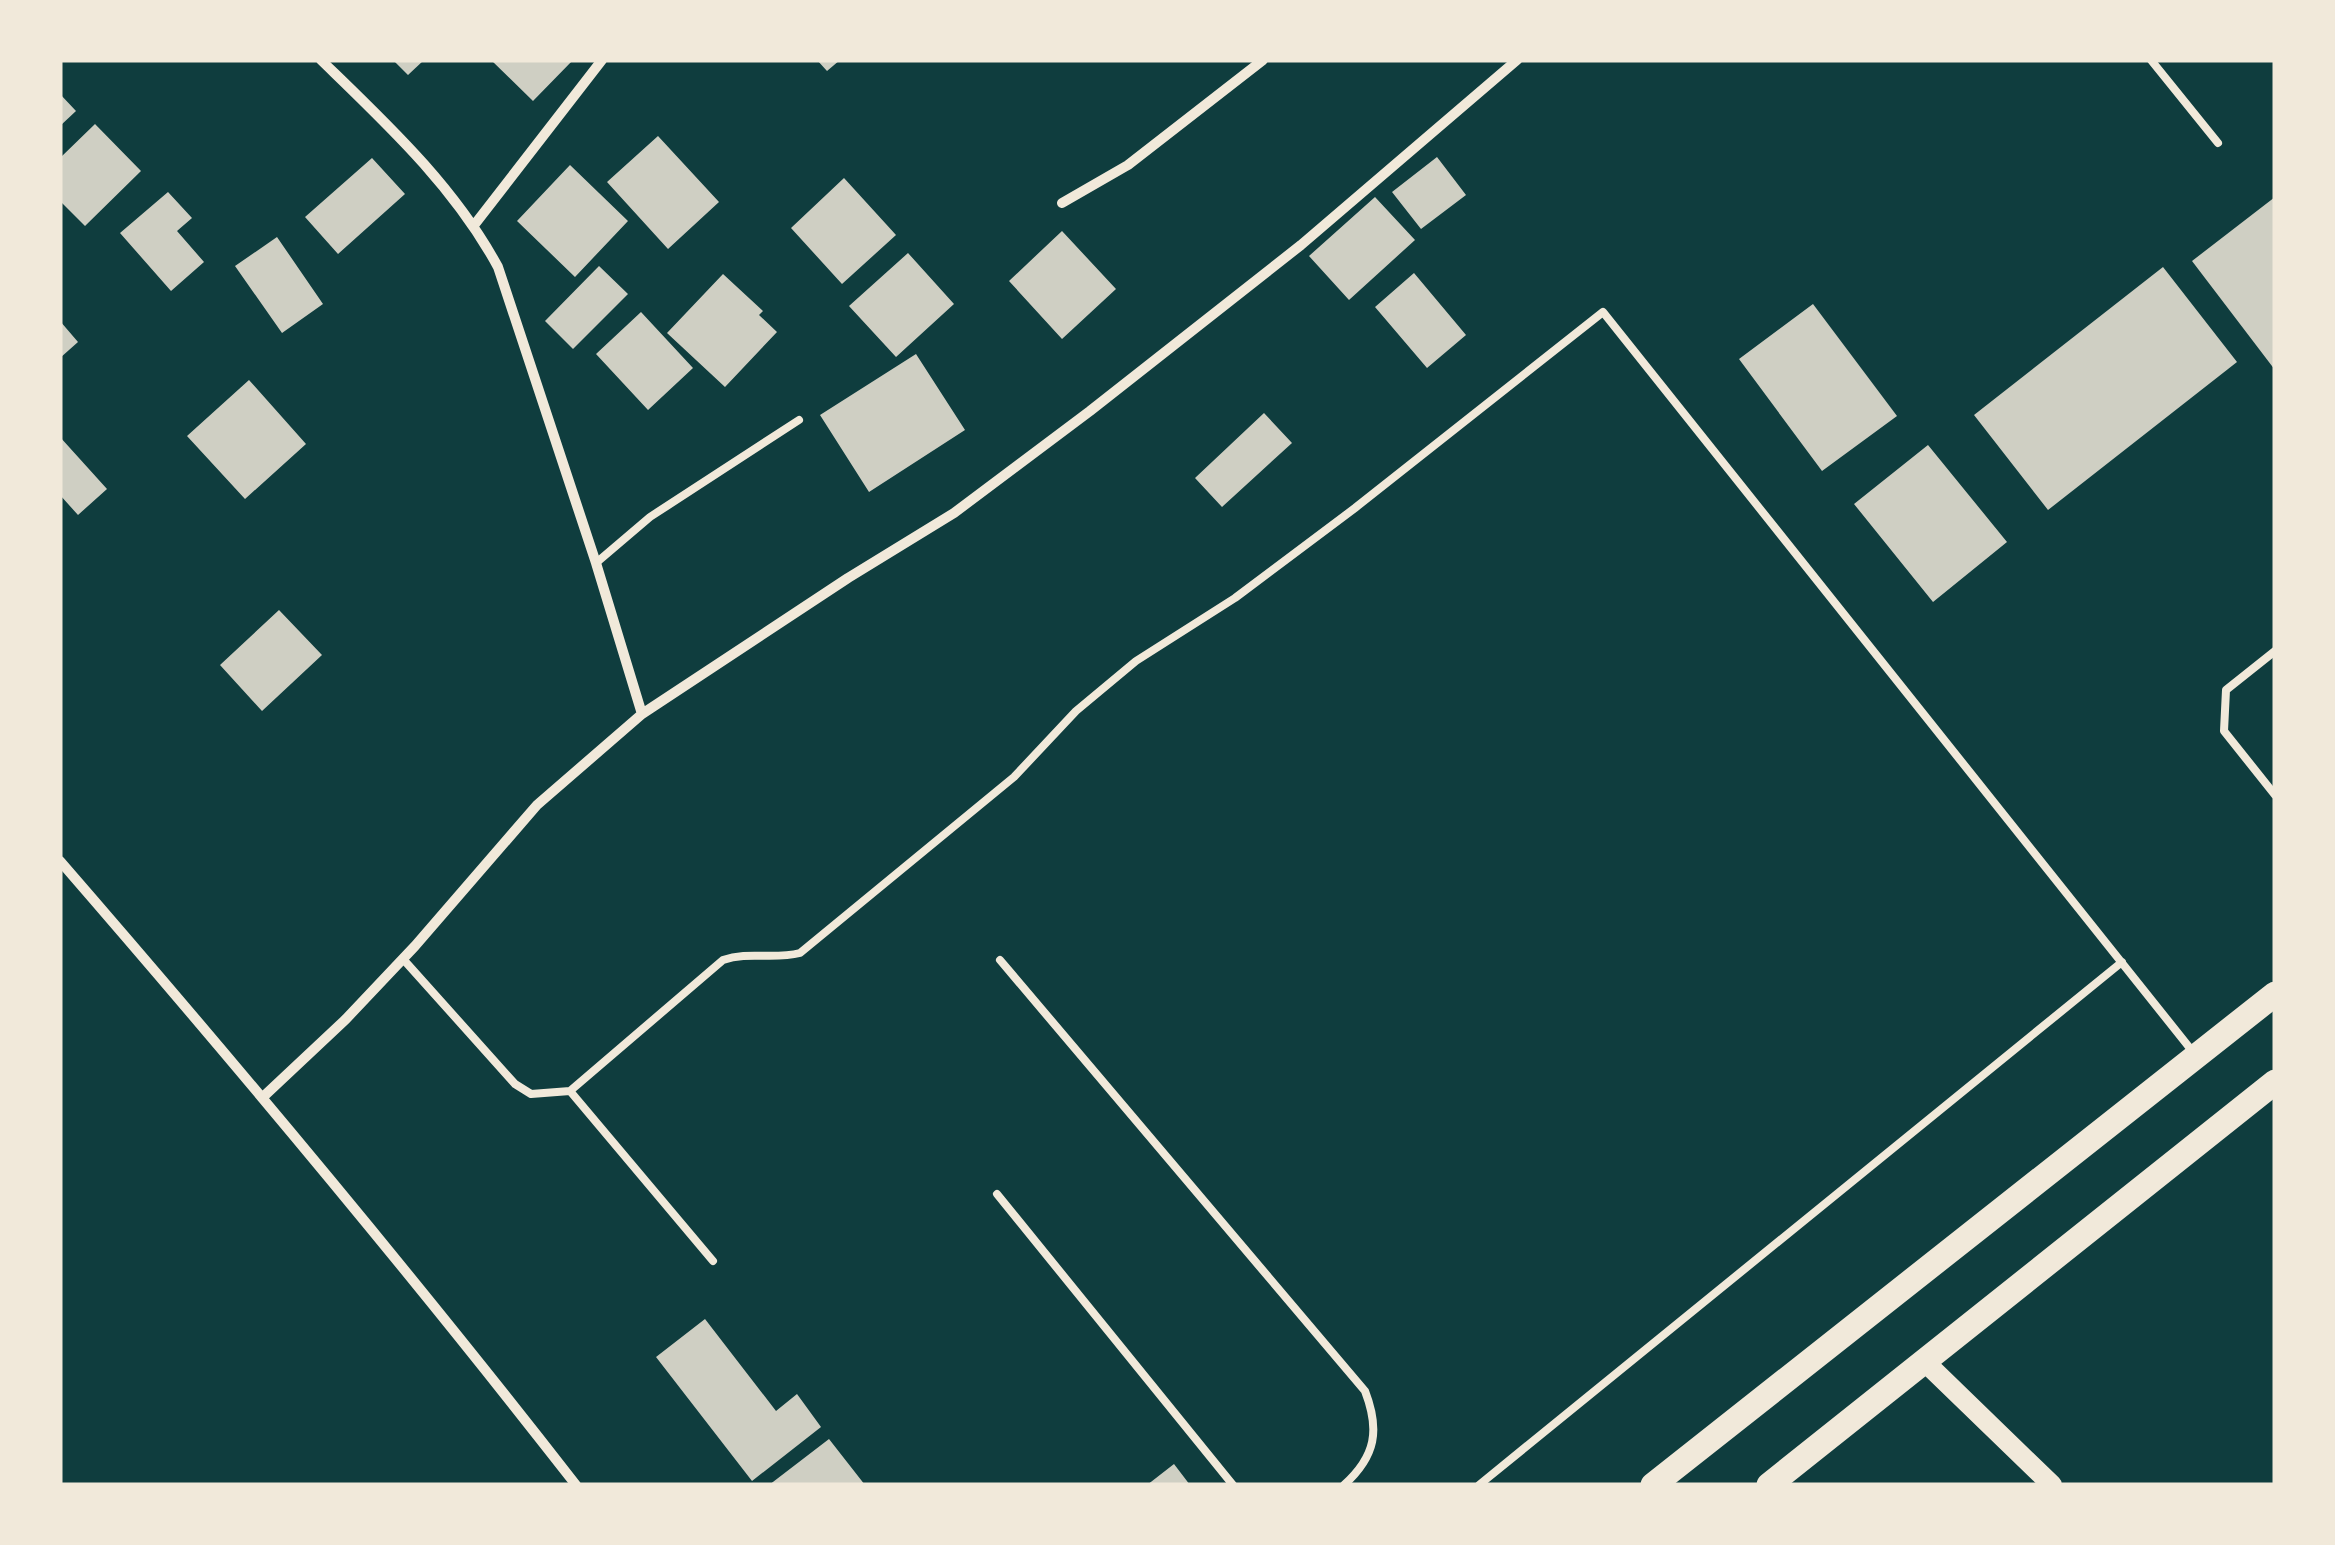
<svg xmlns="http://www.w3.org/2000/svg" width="2335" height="1545" viewBox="0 0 2335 1545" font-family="'Noto Sans',sans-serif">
<rect width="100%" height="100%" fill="#0f3d3e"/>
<!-- building -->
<path fill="#cfcfc3" d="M393 60H424L408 75Z
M491 60H573L533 101Z
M817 60H840L827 71Z
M60 94 76 111 60 126Z
M95 124 141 171 85 226 60 201V158Z
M658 136 719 202 668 249 607 182Z
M1437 157 1466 195 1421 229 1392 192Z
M372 158 405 194 338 254 305 217Z
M570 165 628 221 575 277 517 221Z
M844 178 896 235 842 284 791 228Z
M168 192 192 218 177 231 204 262 171 291 120 233Z
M1375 197 1415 240 1349 300 1309 256Z
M2275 197V370L2192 261Z
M1062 231 1116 289 1062 339 1009 281Z
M277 237 323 304 282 333 235 266Z
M908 253 954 304 896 357 849 306Z
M599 266 628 294 573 349 545 321Z
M2163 267 2237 362 2048 510 1974 415Z
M1414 273 1466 335 1427 368 1375 307Z
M723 274 763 311 759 315 777 332 725 387 667 333Z
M1813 304 1897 416 1822 471 1739 359Z
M641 312 693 368 648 410 596 354Z
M60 321 78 342 60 358Z
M916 354 965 430 869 492 820 415Z
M249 380 306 444 245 499 187 436Z
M1264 413 1292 443 1222 507 1195 478Z
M60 437 107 489 78 515 60 495Z
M1928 445 2007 542 1933 602 1854 504Z
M279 610 322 655 262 711 220 665Z
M705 1319 776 1411 797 1394 821 1427 752 1481 656 1357Z
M829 1439 865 1485H769Z
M1174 1464 1190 1485H1147Z"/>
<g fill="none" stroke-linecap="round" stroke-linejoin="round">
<!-- service -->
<path stroke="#f1e9da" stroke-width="8" d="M2151 60 2218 143
M596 563 650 517 799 420
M2275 651 2226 690 2224 731 2275 795
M403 959 515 1084 531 1094 570 1091 713 1261
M1000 960 1365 1391C1380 1430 1376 1456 1344 1485
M570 1091 723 960C749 951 773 960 800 953L1014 777 1076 711 1136 661 1235 598 1355 508 1603 312 2193 1052
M997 1194 1233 1485
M1479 1485 2122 962"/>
<!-- minor -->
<path stroke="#f1e9da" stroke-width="10" d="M321 60C387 124 454 186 498 267L596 563 642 714
M1062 203 1128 165 1263 60
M475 224 602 60
M60 861C237 1065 410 1272 576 1485
M263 1097 346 1019 415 946 537 805 642 714 848 578 954 513 1090 411 1301 245 1517 60"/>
<!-- secondary -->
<path stroke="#f1e9da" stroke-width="20" d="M1924 1361 2052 1485"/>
<!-- primary -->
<path stroke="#f1e9da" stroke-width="25" d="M1653 1485 2275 994
M1769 1485 2275 1082"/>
</g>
<!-- border -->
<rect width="2335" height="1545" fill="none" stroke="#f1e9da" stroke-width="125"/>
</svg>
